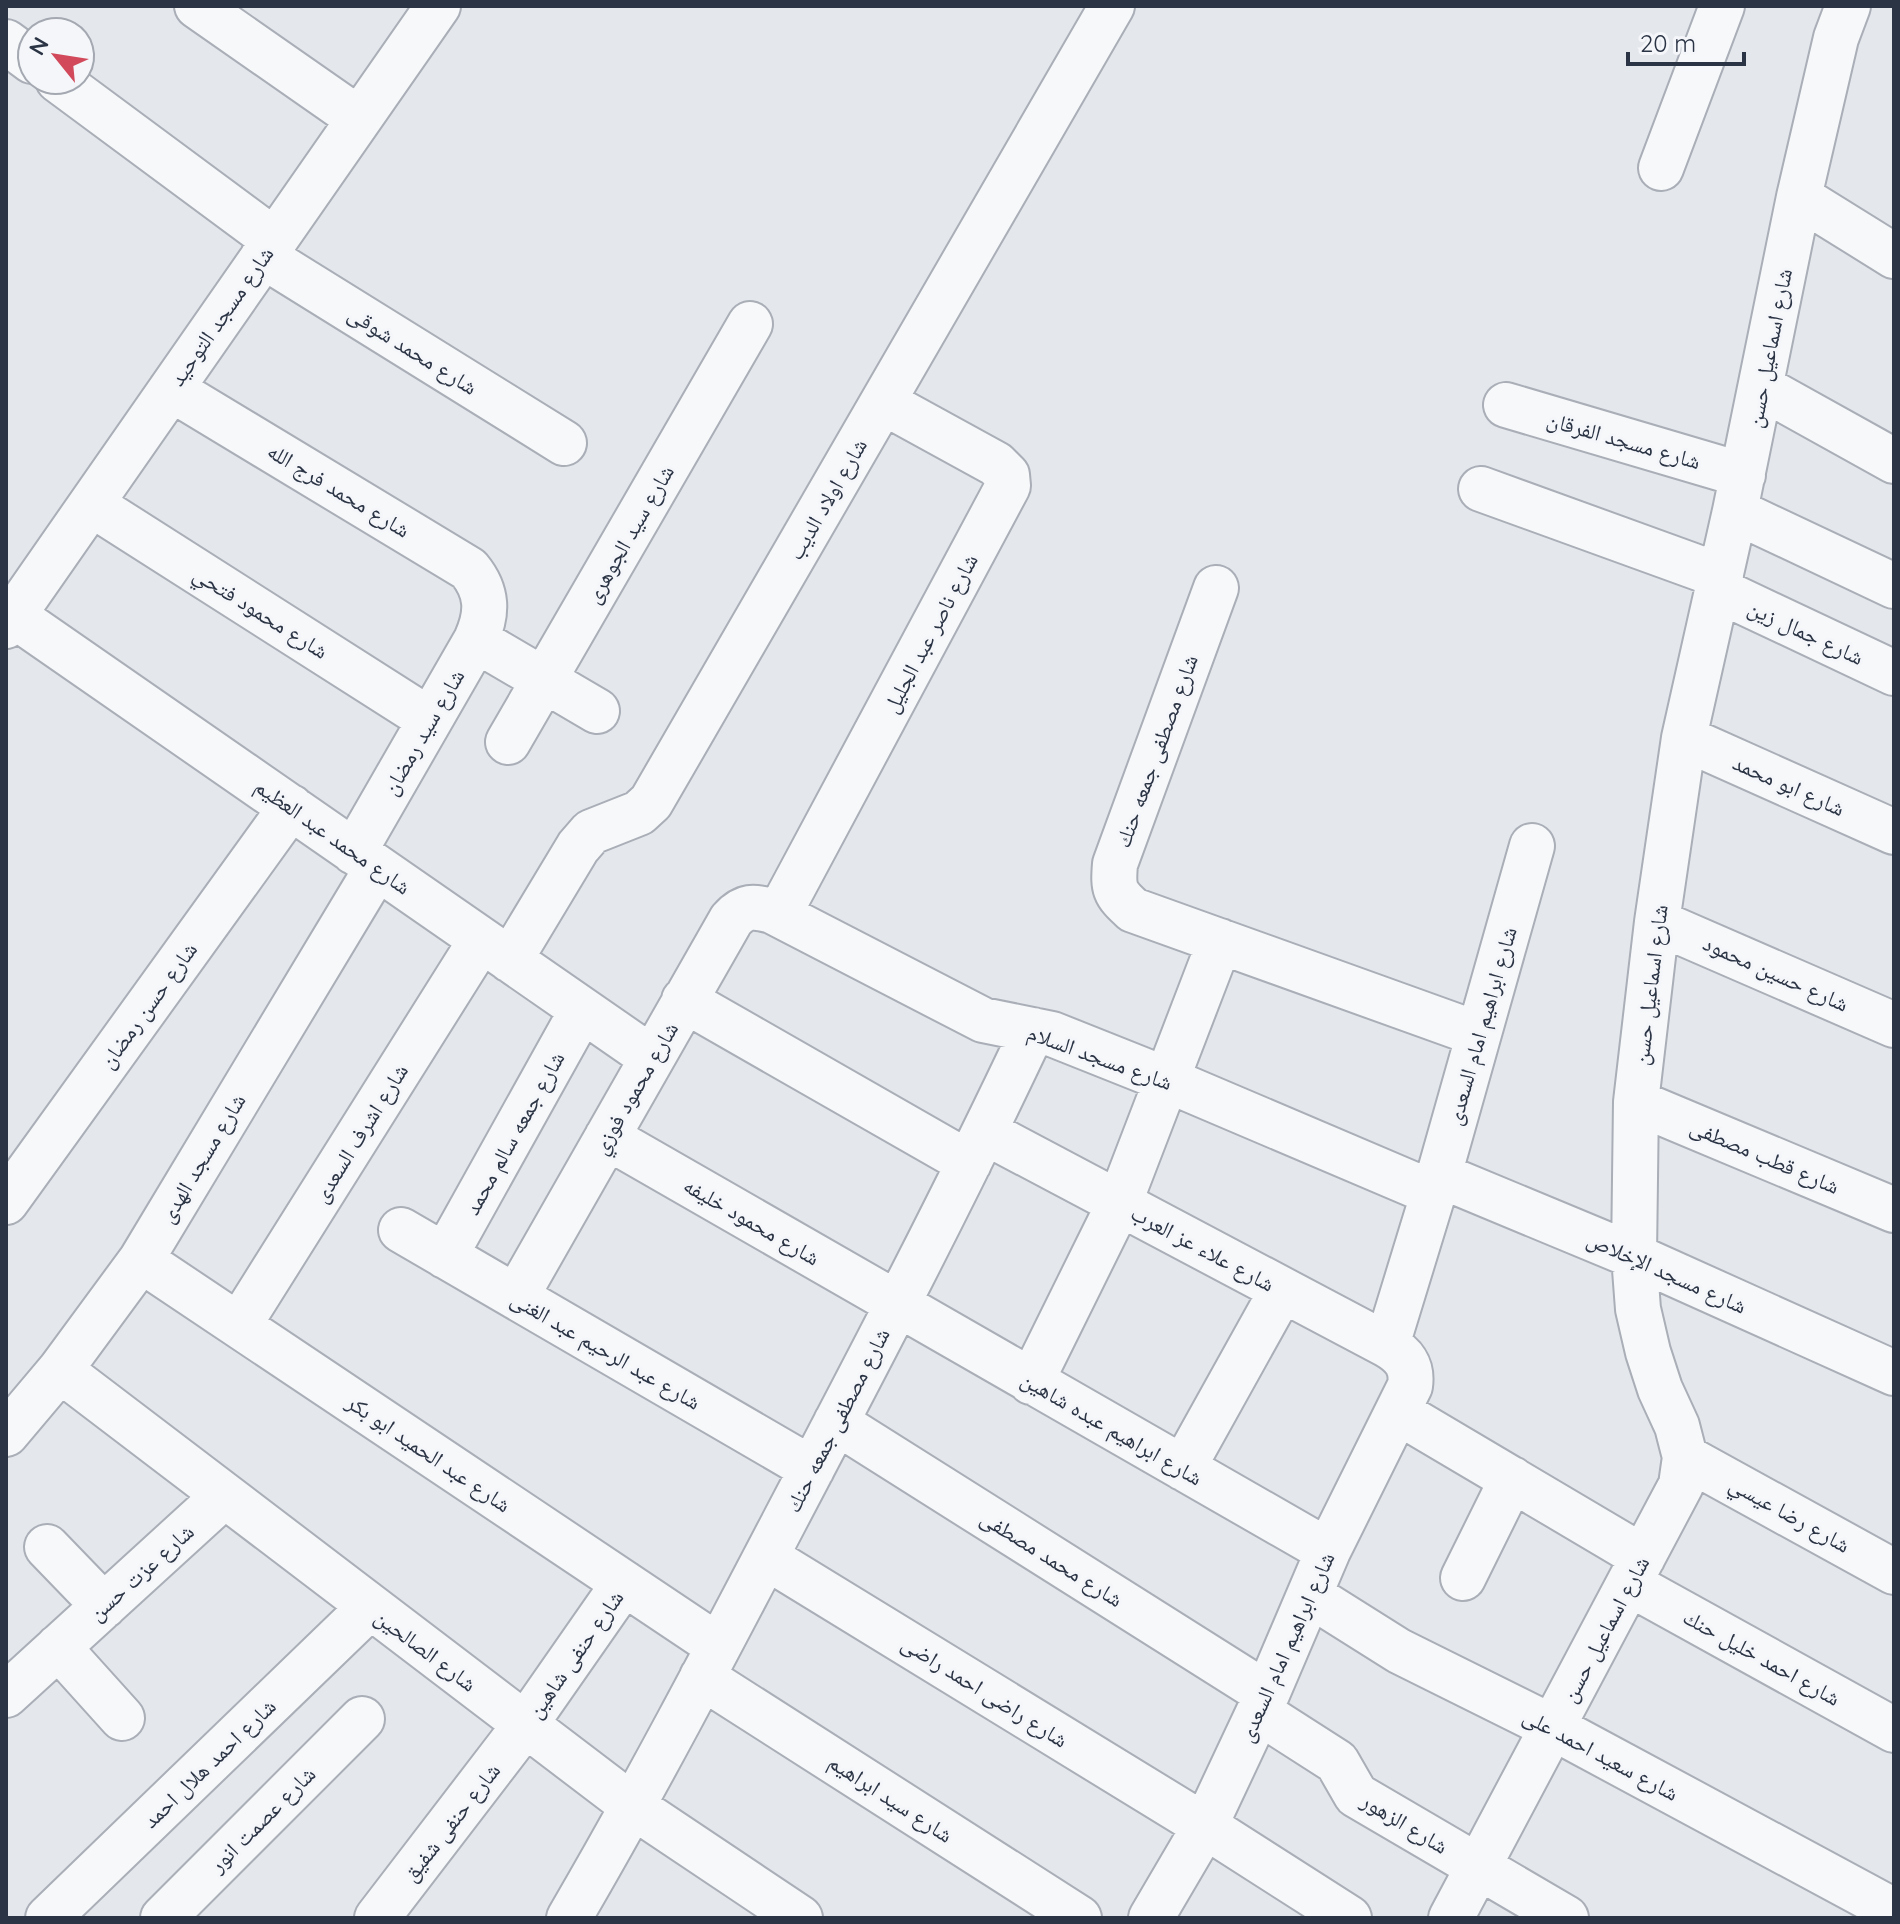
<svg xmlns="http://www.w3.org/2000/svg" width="1900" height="1924" viewBox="0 0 1900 1924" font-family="Quicksand,'Noto Naskh Arabic',sans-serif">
<rect width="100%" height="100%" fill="#e4e7ec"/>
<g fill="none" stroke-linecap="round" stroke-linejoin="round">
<defs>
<path id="minor" d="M197 6 359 119
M6 42 32 61
M58 80 274 240
M1661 168 1722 6
M1799 197 1894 256
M263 256 564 443
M1761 387 1894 461
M171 389 469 569C488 592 488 613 476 640L354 852
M1506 405 1743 475
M1481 489 1721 576
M91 504 430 720
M1735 511 1894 586
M1216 588 1115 864C1113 889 1114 893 1133 910L1478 1034
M1718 590 1894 673
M13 615 652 1058
M6 626 438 6
M476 640 597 711
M1684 738 1894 832
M508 742 750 324
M772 911 782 907 788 897 1008 486 1007 475 996 464 883 402
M1657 922 1894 1025
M510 960 578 847 591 832 639 813 651 802 1112 6
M684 1000 969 1163
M1636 1102 1894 1210
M985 1132 1387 1345C1404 1355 1413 1366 1410 1386L1328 1551 1267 1694 1205 1826 1151 1918
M607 1137 1328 1551
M1439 1175 1634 1256 1894 1373
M6 1202 291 807
M401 1230 812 1469
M445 1256 582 1010
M141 1260 718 1646
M516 1297 731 920C744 905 754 906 772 911L983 1020 1052 1034 1165 1079 1433 1193
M239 1325 481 940
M1387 1345 1439 1175 1532 846
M60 1370 634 1807 800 1918
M1031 1382 1119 1204 1220 941
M1398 1412 1643 1557
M836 1422 1267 1694
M6 1434 60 1370 141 1260 377 868
M1685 1457 1894 1572
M1183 1468 1282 1290
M47 1547 104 1606
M766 1557 1205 1826 1349 1918
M1463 1578 1512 1479
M1630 1584 1894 1730
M1310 1595 1399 1651 1552 1727 1894 1911
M58 1647 122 1718
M702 1677 1079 1918
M6 1695 224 1496
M1259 1712 1337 1762 1356 1795 1566 1918
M48 1918 370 1607
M163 1918 362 1719
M377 1918 525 1725 624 1583
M569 1918C645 1788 715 1654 785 1520 870 1358 955 1196 1033 1030
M1451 1918 1681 1485 1685 1457 1677 1426 1660 1389 1648 1352 1638 1309 1634 1256 1636 1102 1657 922 1684 738 1735 511 1799 197 1836 38 1848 6"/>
</defs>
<!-- minor casing -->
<use href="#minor" stroke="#a9aeb7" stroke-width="48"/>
<!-- minor -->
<use href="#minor" stroke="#f7f8fa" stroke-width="44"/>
</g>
<g text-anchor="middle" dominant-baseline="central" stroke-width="6" stroke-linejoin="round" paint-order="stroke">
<!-- street labels -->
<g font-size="22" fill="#2b3445" stroke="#f4f6f9">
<text transform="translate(221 316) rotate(-55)">شارع مسجد التوحيد</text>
<text transform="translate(1769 348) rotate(-79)">شارع اسماعيل حسن</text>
<text transform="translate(413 350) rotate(32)">شارع محمد شوقى</text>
<text transform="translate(1624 440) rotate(16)">شارع مسجد الفرقان</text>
<text transform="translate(339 490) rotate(31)">شارع محمد فرج الله</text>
<text transform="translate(827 499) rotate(-60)">شارع اولاد الديب</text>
<text transform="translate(629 534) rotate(-60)">شارع سيد الجوهرى</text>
<text transform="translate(261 612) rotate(32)">شارع محمود فتحي</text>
<text transform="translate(1806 632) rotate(25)">شارع جمال زين</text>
<text transform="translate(930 633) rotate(-62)">شارع ناصر عبد الجليل</text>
<text transform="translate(423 732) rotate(-60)">شارع سيد رمضان</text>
<text transform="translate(1156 751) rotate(-70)">شارع مصطفى جمعه حنك</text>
<text transform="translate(1789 785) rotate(24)">شارع ابو محمد</text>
<text transform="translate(333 836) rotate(35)">شارع محمد عبد العظيم</text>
<text transform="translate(1776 973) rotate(24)">شارع حسين محمود</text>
<text transform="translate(1650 985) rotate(-83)">شارع اسماعيل حسن</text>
<text transform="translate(148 1005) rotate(-54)">شارع حسن رمضان</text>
<text transform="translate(1481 1026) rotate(-74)">شارع ابراهيم امام السعدى</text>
<text transform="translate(1100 1057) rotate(20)">شارع مسجد السلام</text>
<text transform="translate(635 1088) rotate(-60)">شارع محمود فوزي</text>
<text transform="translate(360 1133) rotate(-58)">شارع اشرف السعدى</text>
<text transform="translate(514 1133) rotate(-61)">شارع جمعه سالم محمد</text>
<text transform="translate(1765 1156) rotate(23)">شارع قطب مصطفى</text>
<text transform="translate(202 1158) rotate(-59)">شارع مسجد الهدى</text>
<text transform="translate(752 1221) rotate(30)">شارع محمود خليفه</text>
<text transform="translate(1203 1248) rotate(28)">شارع علاء عز العرب</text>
<text transform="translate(1667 1272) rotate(24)">شارع مسجد الإخلاص</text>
<text transform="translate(606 1350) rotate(30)">شارع عبد الرحيم عبد الغنى</text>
<text transform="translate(837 1420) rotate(-63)">شارع مصطفى جمعه حنك</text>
<text transform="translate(1112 1428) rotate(30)">شارع ابراهيم عبده شاهين</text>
<text transform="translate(429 1453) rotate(34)">شارع عبد الحميد ابو بكر</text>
<text transform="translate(1790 1514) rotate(29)">شارع رضا عيسي</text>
<text transform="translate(1052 1558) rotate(32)">شارع محمد مصطفى</text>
<text transform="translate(141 1572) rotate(-42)">شارع عزت حسن</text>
<text transform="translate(1605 1629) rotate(-62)">شارع اسماعيل حسن</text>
<text transform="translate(1286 1647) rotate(-66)">شارع ابراهيم امام السعدى</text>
<text transform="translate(426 1650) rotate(37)">شارع الصالحين</text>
<text transform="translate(575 1654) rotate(-55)">شارع حنفى شاهين</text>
<text transform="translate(1762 1657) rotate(29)">شارع احمد خليل حنك</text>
<text transform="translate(985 1691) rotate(32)">شارع راضى احمد راضى</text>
<text transform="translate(1601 1754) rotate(28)">شارع سعيد احمد على</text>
<text transform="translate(209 1763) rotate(-44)">شارع احمد هلال احمد</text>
<text transform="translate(891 1798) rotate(33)">شارع سيد ابراهيم</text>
<text transform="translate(262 1819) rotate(-45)">شارع عصمت انور</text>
<text transform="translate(451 1822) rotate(-52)">شارع حنفى شفيق</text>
<text transform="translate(1405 1823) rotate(31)">شارع الزهور</text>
</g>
</g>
<!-- border -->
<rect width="1900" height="1924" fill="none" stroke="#2b3445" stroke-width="16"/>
<!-- north arrow -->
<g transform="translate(56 56) rotate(300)"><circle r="38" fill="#f4f6f9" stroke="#a4a8b1" stroke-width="2"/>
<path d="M0-6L14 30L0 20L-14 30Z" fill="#d1495b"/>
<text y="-12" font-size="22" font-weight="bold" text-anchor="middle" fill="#2b3445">N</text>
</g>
<!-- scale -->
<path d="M1628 52v12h116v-12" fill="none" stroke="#2b3445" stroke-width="4"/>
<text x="1640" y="52" font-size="24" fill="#2b3445" stroke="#f4f6f9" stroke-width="6" paint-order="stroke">20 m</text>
</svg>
